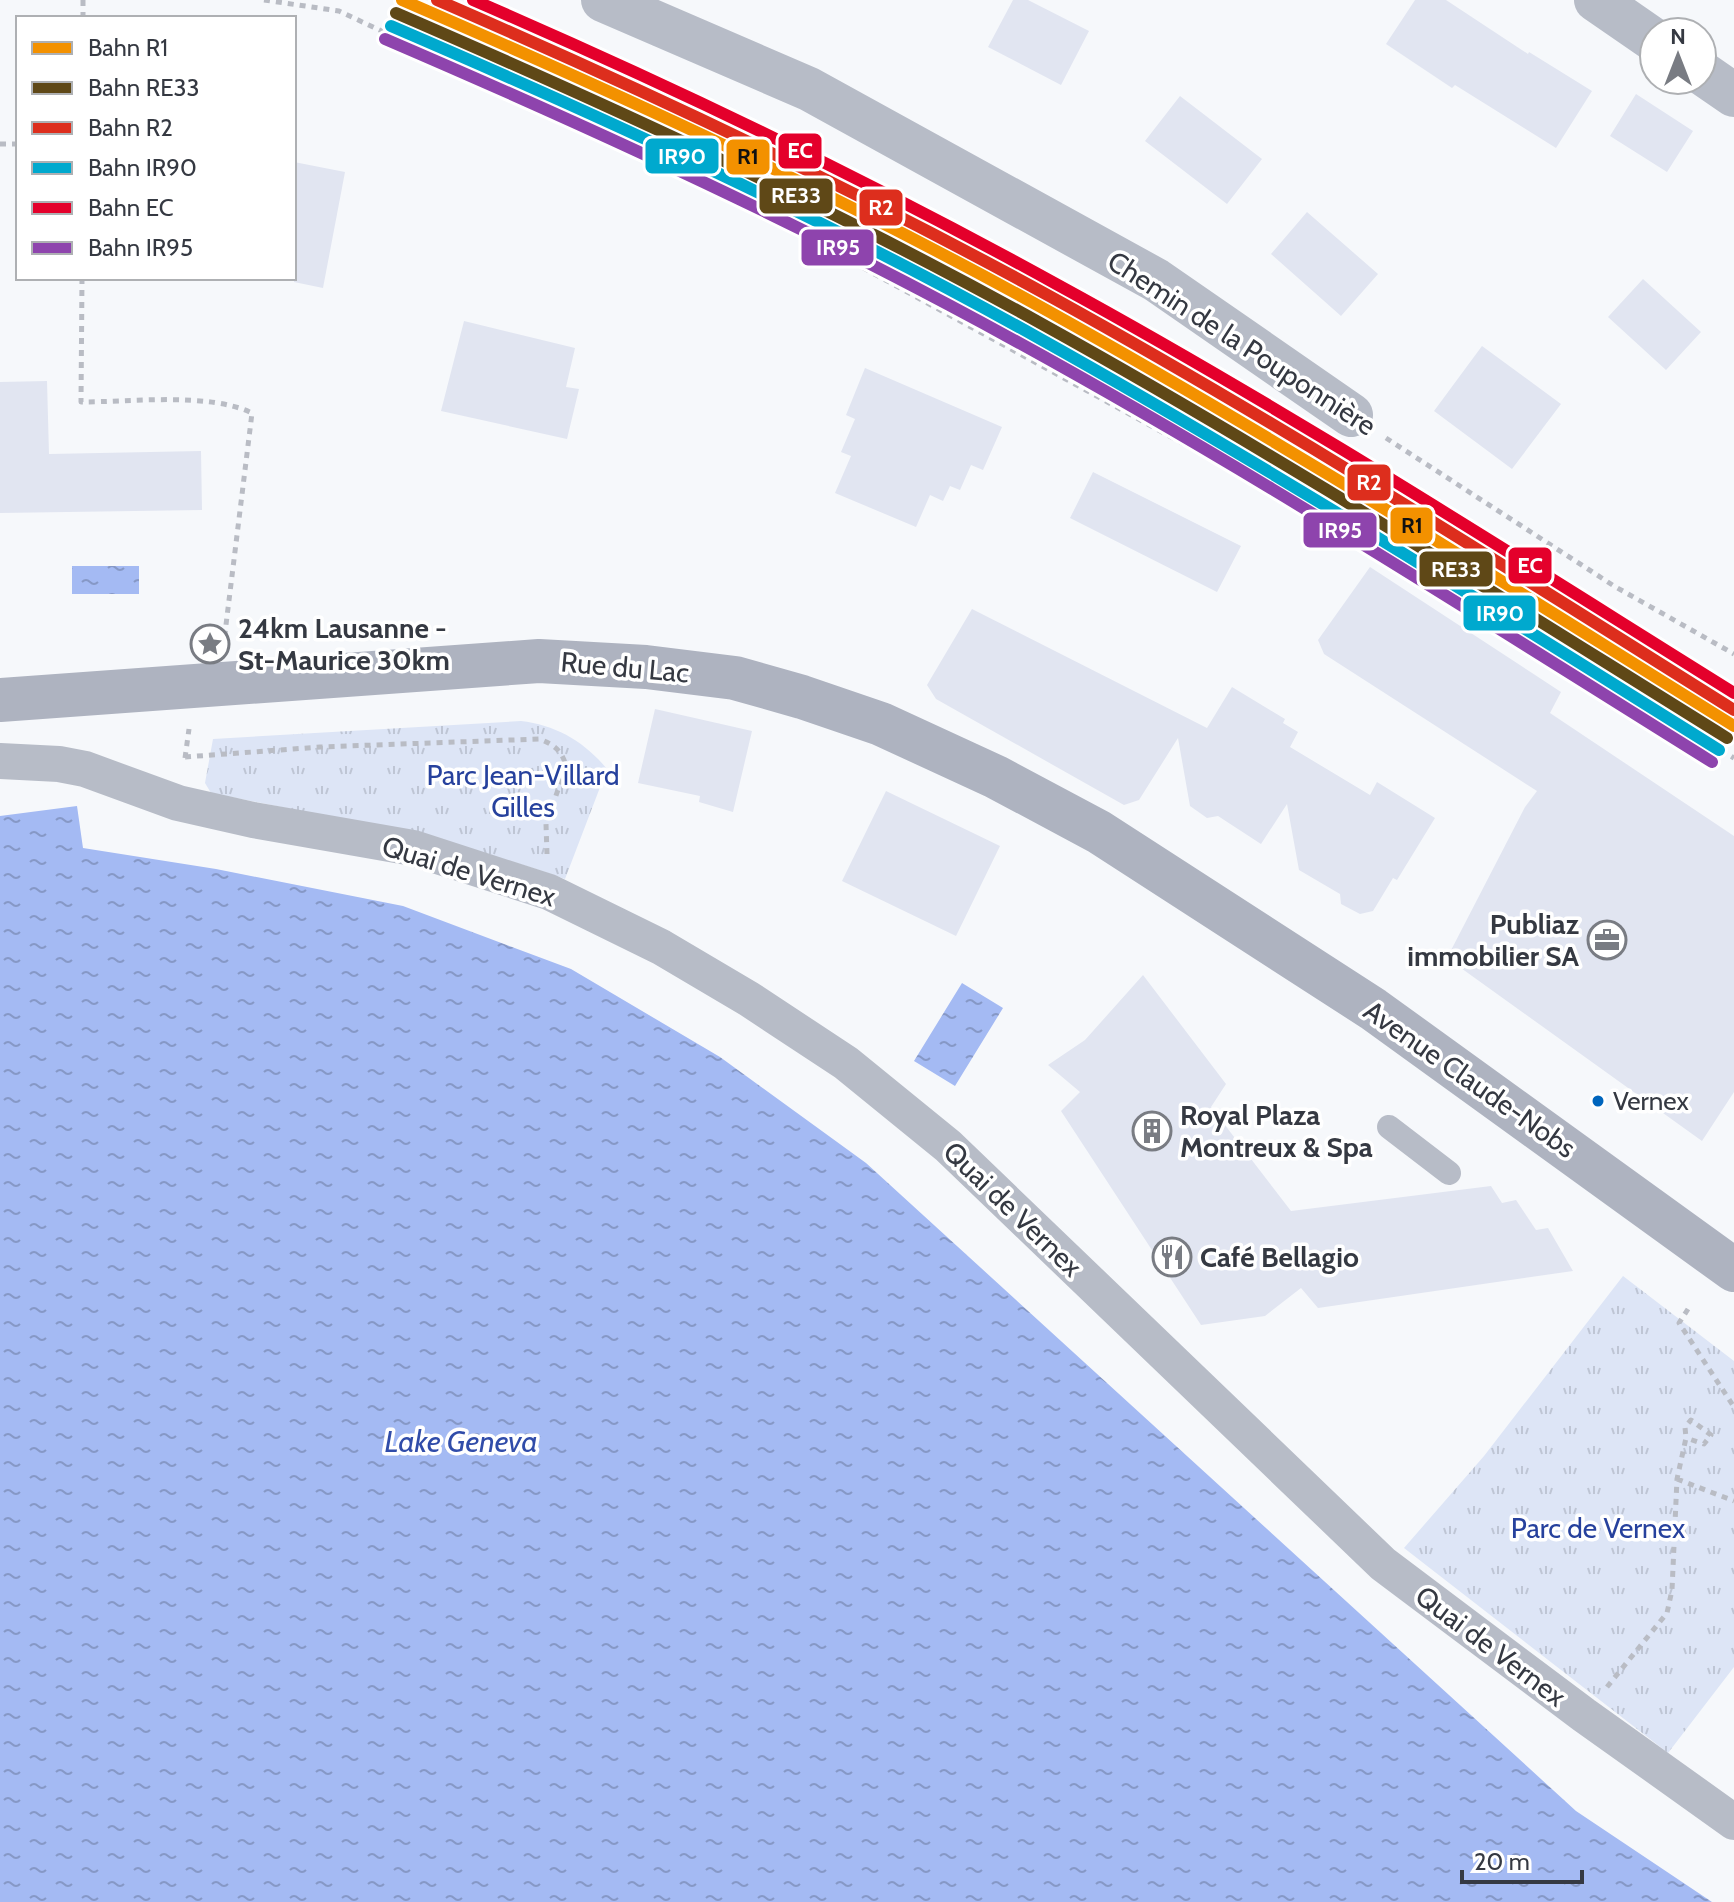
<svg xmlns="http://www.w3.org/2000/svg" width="1734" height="1902" viewBox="0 0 1734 1902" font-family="Cabin,sans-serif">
<defs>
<pattern id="park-tufts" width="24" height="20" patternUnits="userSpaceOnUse" patternTransform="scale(2)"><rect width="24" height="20" fill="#dde5f6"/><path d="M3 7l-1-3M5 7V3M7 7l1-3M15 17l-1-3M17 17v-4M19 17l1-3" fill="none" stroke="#bec5d4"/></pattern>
<pattern id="water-ripples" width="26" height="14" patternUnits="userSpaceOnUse" patternTransform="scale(2)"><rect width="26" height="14" fill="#a4baf3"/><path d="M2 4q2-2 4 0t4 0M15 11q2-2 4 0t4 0" fill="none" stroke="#8698c6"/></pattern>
</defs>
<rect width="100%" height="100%" fill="#f6f8fb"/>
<!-- park -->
<path fill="url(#park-tufts)" d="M521 721C556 725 585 742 607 769L565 879C450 838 330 817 211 793L205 783 213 739Z
M1623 1276 1734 1361V1667L1668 1753 1404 1548 1484 1456Z"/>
<!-- water -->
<path fill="url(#water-ripples)" d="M72 566H139V594H72Z
M77 806 83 848 216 869 403 906 571 969 720 1057 866 1163 1576 1811 1712 1902H0V816Z
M962 983 1003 1008 955 1086 914 1061Z"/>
<!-- building -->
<path fill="#e1e5f1" d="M1013 0H1028L1089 31 1061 85 988 47Z
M1415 0H1446L1528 54 1529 52 1592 91 1556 148 1455 85 1452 88 1386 44Z
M1636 94 1693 131 1667 172 1610 136Z
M1180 96 1262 159 1227 204 1145 141Z
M294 162 345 172 323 288 294 282Z
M1307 212 1378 274 1341 316 1271 254Z
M1643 279 1701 332 1666 370 1608 317Z
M464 321 575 348 566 387 579 389 567 439 441 411Z
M1482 346 1561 404 1512 469 1434 411Z
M865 368 1002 427 983 470 971 465 960 490 950 486 943 501 930 495 916 527 835 493 851 456 841 452 855 419 846 415Z
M47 381 49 454 201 451 202 510 0 513V382Z
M1093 472 1241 546 1217 592 1070 518Z
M1370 567 1561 692 1550 713 1734 836V1092L1702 1141 1447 958 1525 807 1537 791 1324 654 1318 640Z
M972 609 1207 728 1232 687 1285 719 1283 723 1298 732 1290 747 1370 795 1377 782 1435 818 1397 880 1393 878 1373 911 1360 914 1341 904 1340 894 1299 870 1287 804 1261 844 1218 816 1207 818 1190 806 1178 738 1139 800 1124 805 936 699 927 685Z
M655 709 752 731 733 812 699 802 700 796 638 783Z
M886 791 1000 846 956 936 842 881Z
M1143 975 1226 1084 1211 1107 1291 1211 1491 1186 1502 1203 1516 1200 1536 1230 1548 1228 1573 1271 1318 1308 1301 1288 1265 1316 1201 1325 1061 1111 1080 1092 1048 1065 1085 1040Z"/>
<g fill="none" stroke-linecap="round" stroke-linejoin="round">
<!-- path -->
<path stroke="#b9bcc4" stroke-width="5" stroke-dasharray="6 6" stroke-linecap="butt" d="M83 0V18
M264 0 339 11 738 199 1528 633 1734 758
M0 144H18
M82 278 81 402C131 402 208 392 252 413L224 641
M1386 438 1614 586 1734 654
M185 757 320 747 539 739C553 744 563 751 566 767L546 824 547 854
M185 758 189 729
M1688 1309 1679 1323 1734 1407
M1677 1479 1734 1501
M1607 1687 1667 1613 1672 1590 1677 1479 1686 1438 1685 1427 1691 1420 1711 1435 1704 1444 1686 1438"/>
<!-- service -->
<path stroke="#b7bcc7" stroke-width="24" d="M1389 1127 1449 1173"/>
<!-- pedestrian -->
<path stroke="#b7bcc7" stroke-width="36" d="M0 761 59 764 85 769 178 803 253 820 413 848 549 892 661 947 749 999 846 1063 948 1146 1383 1564 1584 1715 1734 1822"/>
<!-- minor -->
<path stroke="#b7bcc7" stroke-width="44" d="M603 0 809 89 1156 280 1351 415
M1596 0 1654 40
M1702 73 1734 95"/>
<!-- primary -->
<path stroke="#aeb3c0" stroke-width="44" d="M0 700 539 661 646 667 735 678 802 697 881 724 996 777 1099 832 1373 1009 1734 1270"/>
<defs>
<path id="rail-1" d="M402 0C622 95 839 195 1048 311 1282 441 1507 585 1734 726"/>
<path id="rail-2" d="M396 13C616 108 833 208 1042 324 1275 453 1500 597 1727 738"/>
<path id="rail-3" d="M437 0C647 91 853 188 1053 298 1285 426 1509 569 1734 710"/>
<path id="rail-4" d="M391 26C610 120 827 220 1035 336 1268 466 1493 609 1719 750"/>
<path id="rail-5" d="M473 0C672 86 868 180 1058 285 1289 411 1511 554 1734 693"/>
<path id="rail-6" d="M385 39C576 121 765 207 949 305 1211 444 1460 605 1712 762"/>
</defs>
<!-- rail-1 casing -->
<use href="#rail-1" stroke="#fff" stroke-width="18"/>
<!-- rail-2 casing -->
<use href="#rail-2" stroke="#fff" stroke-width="18"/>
<!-- rail-3 casing -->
<use href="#rail-3" stroke="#fff" stroke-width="18"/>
<!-- rail-4 casing -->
<use href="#rail-4" stroke="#fff" stroke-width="18"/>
<!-- rail-5 casing -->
<use href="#rail-5" stroke="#fff" stroke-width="18"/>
<!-- rail-6 casing -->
<use href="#rail-6" stroke="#fff" stroke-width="18"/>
<!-- rail-1 -->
<use href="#rail-1" stroke="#f39100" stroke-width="12"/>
<!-- rail-2 -->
<use href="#rail-2" stroke="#5f4817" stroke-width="12"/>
<!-- rail-3 -->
<use href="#rail-3" stroke="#dd2e1d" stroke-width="12"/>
<!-- rail-4 -->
<use href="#rail-4" stroke="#00a9ce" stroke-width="12"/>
<!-- rail-5 -->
<use href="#rail-5" stroke="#e4002b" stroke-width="12"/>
<!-- rail-6 -->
<use href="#rail-6" stroke="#8e44ad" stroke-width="12"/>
</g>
<!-- icons -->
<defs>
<symbol id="sight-ring" viewBox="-11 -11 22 22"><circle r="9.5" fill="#fff" stroke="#797c83" stroke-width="1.5"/><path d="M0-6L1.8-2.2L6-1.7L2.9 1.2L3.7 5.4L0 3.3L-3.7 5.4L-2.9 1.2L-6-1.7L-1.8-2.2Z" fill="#797c83"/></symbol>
<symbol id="office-ring" viewBox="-11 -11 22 22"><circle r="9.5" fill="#fff" stroke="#797c83" stroke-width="1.5"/><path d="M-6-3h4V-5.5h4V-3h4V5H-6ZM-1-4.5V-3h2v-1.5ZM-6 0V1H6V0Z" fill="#797c83"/></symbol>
<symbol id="building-ring" viewBox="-11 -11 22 22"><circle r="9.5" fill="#fff" stroke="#797c83" stroke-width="1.5"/><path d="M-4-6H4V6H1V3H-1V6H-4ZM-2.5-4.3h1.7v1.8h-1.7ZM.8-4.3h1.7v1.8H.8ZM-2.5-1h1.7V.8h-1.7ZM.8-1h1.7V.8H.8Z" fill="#797c83"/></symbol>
<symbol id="restaurant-ring" viewBox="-11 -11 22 22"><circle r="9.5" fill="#fff" stroke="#797c83" stroke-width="1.5"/><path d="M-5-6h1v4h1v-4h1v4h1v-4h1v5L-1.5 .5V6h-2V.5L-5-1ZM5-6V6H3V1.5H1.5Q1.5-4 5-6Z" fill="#797c83"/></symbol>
</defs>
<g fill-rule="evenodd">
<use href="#sight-ring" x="188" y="622" width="44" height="44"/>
<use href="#office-ring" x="1585" y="918" width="44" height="44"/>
<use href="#building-ring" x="1130" y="1109" width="44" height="44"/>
<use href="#restaurant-ring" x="1150" y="1235" width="44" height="44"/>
</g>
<!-- markers -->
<circle fill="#0065bd" stroke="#fff" stroke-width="3" cx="1598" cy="1101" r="7"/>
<g text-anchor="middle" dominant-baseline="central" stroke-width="7" stroke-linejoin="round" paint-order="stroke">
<!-- bus labels -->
<g font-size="26" fill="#353942" stroke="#fff" text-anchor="start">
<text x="1613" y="1101">Vernex</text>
</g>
<!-- street labels -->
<g font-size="28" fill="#353942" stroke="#fff">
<text transform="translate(1242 343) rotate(33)">Chemin de la Pouponnière</text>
<text transform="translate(625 667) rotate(5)">Rue du Lac</text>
<text transform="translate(469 871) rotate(17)">Quai de Vernex</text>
<text transform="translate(1470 1079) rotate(35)">Avenue Claude-Nobs</text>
<text transform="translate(1013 1209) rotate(44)">Quai de Vernex</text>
<text transform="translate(1491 1646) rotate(37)">Quai de Vernex</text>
</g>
<!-- poi labels -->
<g font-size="28" font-weight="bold" fill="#353942" stroke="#fff" text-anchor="start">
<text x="238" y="628">24km Lausanne -<tspan x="238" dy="32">St-Maurice 30km</tspan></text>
<text x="1579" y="924" text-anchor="end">Publiaz<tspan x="1579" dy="32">immobilier SA</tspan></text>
<text x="1180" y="1115">Royal Plaza<tspan x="1180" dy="32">Montreux &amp; Spa</tspan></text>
<text x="1200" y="1257">Café Bellagio</text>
</g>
<!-- park labels -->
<g font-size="28" fill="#26419d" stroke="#fff">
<text x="523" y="775">Parc Jean-Villard<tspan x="523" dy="32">Gilles</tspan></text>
<text x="1598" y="1528">Parc de Vernex</text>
</g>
<!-- water labels -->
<g font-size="30" font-style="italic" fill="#304ca9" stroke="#fff">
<text x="461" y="1441">Lake Geneva</text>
</g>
</g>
<g stroke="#fff" stroke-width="3">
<rect x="777" y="132" width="46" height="38" rx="8" fill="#e4002b"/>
<rect x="644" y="137" width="76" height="38" rx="8" fill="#00a9ce"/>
<rect x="725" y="138" width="46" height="38" rx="8" fill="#f39100"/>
<rect x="758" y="177" width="76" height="38" rx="8" fill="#5f4817"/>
<rect x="858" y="188" width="46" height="39" rx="8" fill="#dd2e1d"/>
<rect x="800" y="228" width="75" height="39" rx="8" fill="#8e44ad"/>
<rect x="1346" y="463" width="46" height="39" rx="8" fill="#dd2e1d"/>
<rect x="1389" y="506" width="45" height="39" rx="8" fill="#f39100"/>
<rect x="1302" y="511" width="76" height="38" rx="8" fill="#8e44ad"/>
<rect x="1507" y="546" width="46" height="39" rx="8" fill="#e4002b"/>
<rect x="1418" y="550" width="76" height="38" rx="8" fill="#5f4817"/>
<rect x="1462" y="594" width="75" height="38" rx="8" fill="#00a9ce"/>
</g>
<g font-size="22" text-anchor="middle" font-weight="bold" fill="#fff">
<text x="800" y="158">EC</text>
<text x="682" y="164">IR90</text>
<text x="796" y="203">RE33</text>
<text x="881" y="215">R2</text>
<text x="838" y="255">IR95</text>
<text x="1369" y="490">R2</text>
<text x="1340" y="538">IR95</text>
<text x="1530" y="573">EC</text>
<text x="1456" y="577">RE33</text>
<text x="1500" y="621">IR90</text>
</g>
<g font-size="22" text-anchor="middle" font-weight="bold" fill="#111">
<text x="748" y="164">R1</text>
<text x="1412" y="533">R1</text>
</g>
<!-- legend -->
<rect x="16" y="16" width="280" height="264" fill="#ffffff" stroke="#aeb0b3" stroke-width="2"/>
<rect x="32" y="42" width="40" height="12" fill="#f39100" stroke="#aeb0b3" stroke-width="2"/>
<text x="88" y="56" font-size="24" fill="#353942">Bahn R1</text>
<rect x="32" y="82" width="40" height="12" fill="#5f4817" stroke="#aeb0b3" stroke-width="2"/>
<text x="88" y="96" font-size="24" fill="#353942">Bahn RE33</text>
<rect x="32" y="122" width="40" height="12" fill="#dd2e1d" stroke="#aeb0b3" stroke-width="2"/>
<text x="88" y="136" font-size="24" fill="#353942">Bahn R2</text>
<rect x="32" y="162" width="40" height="12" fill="#00a9ce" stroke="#aeb0b3" stroke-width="2"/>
<text x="88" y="176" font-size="24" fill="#353942">Bahn IR90</text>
<rect x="32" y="202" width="40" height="12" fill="#e4002b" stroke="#aeb0b3" stroke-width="2"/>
<text x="88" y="216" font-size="24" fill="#353942">Bahn EC</text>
<rect x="32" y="242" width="40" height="12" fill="#8e44ad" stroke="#aeb0b3" stroke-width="2"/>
<text x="88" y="256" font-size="24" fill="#353942">Bahn IR95</text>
<!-- north arrow -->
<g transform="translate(1678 56)"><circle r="38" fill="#ffffff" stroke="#aeb0b3" stroke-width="2"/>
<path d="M0-6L14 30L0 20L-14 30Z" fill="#797c83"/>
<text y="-12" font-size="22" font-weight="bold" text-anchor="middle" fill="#353942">N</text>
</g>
<!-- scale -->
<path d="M1462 1870v12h120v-12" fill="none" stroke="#353942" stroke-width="4"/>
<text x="1474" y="1870" font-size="24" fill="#353942" stroke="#ffffff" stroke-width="6" paint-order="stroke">20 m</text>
</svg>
